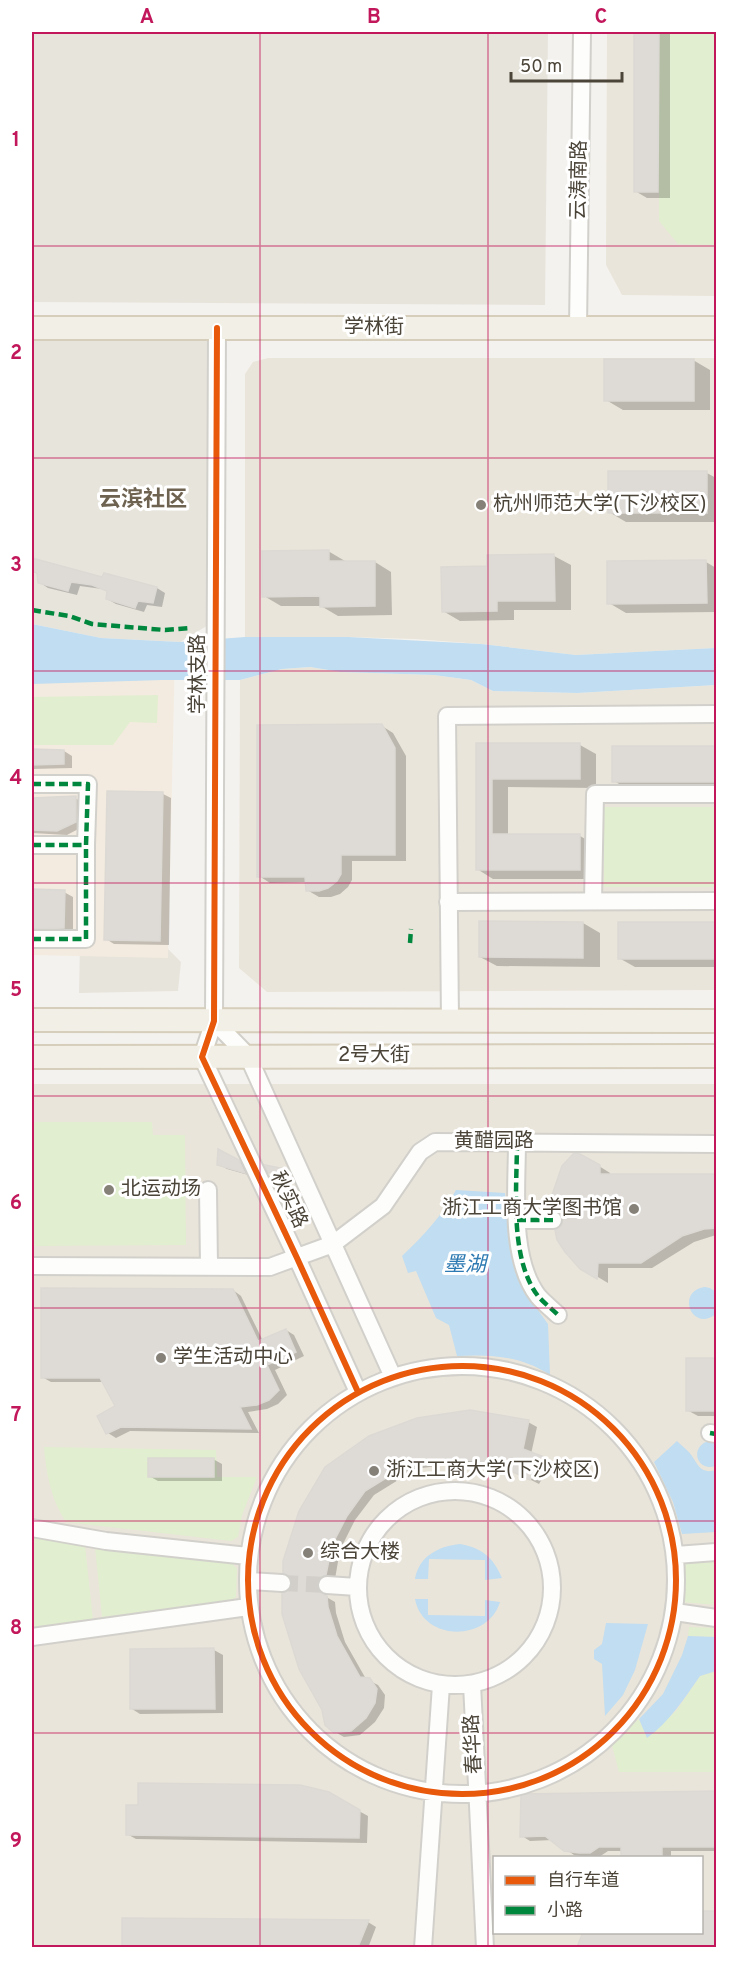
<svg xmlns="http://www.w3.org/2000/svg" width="748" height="1979" viewBox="0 0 748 1979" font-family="Overpass,'Noto Sans SC',sans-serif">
<rect width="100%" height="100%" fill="#f4f2ee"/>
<!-- residential -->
<path fill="#e7e4dc" d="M32 32H548L545 305 32 302Z
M32 328H217L215 621 180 642 101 638 32 624Z
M160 941 181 962 178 991 79 993 80 945Z"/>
<!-- commercial -->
<path fill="#f3ebdf" d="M32 649 175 651 168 958 32 955Z"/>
<!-- education -->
<path fill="#eae5da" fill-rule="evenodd" d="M607 32H716V296L622 295 606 265Z
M268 358H716V648L576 655 481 644 415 639 348 637H245V374L253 362Z
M310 667 341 672 434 675 471 680 493 691 577 693 716 685V990L267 992 239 968 240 680 282 669Z
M32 1084H716V1947H32ZM494 1858H702V1932H494Z"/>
<!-- green -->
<path fill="#e1eecf" d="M659 32H716V245L678 244 659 221Z
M158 695 157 723 130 722 113 745H32V697Z
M604 807H716V887H604Z
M32 1122H152L153 1135H185L186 1245 32 1246Z
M44 1447 216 1450 217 1477H257L242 1515 238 1537 231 1541 66 1522C51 1500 46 1473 44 1447Z
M32 1536 85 1545 93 1620 32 1630Z
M95 1548 223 1560 232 1563 237 1569 236 1597 231 1601 102 1617Z
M716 1560V1605L682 1602V1563Z
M689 1627 716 1628V1637L688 1636Z
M716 1671V1772H619L611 1741 639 1719 647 1737 677 1710 700 1676Z"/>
<!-- water -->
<path fill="#c0ddf1" d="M32 624 101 638 180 642 245 637H348L481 644 576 655 716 648V685L577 693 493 691 471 680 434 675 341 672 310 667 282 669 240 680H162L32 684Z
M456 1190 505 1193 509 1243 515 1268 527 1295 548 1324 550 1375C521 1356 492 1354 457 1356L449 1325 436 1318 416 1271 408 1273 402 1256C423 1236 442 1216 456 1190Z
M705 1287 710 1288 716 1292V1314C692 1333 675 1291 705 1287Z
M677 1441C682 1446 689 1451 692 1456 699 1467 702 1474 716 1470V1532L682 1534 673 1502 654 1462Z
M708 1441 716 1442V1466C697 1472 689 1448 708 1441Z
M460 1544C482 1548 493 1557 502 1578L485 1580V1560L429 1559 428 1579H415C419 1556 439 1546 460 1544Z
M415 1599H428V1615L485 1616V1600L500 1602C488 1642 423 1642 415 1599Z
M606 1623 648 1624 635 1670 623 1695 605 1716 602 1664 594 1659V1650L602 1644Z
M688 1636 716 1637V1671L700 1676C684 1699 670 1721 647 1738L639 1719 663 1694 682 1655Z"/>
<!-- shadow -->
<path fill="#0003" d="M635 32H670V198H647L635 191Z
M693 360 710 370V410H623L606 400Z
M707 473 716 478V522H626L609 512Z
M328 551 345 561 375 562 391 572 392 615 338 616 321 606H281L264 596Z
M554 556 571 565V610H514V620L460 621 443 611 489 568Z
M32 560 103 579 105 574 157 588 165 593 162 607 147 605 144 612 116 604 107 599 108 592 102 589 80 586 77 595 48 588 39 582V574L32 572Z
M706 562 716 568V612L626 613 609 603 608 563Z
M382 726 393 733 406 756V861H352V880L348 887 340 894 331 897H319L307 890V882L270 883 259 876Z
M477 744 580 745 596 754V788L508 787V836H580L596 845V879H493L477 869Z
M716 748V791H631L614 781Z
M32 751H64L72 756V768L32 769Z
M163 794 171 798 169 945 114 944 106 939Z
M75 798 84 803V826L67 835 32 833V800Z
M32 891 64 892 73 897V933L32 934Z
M480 923H583L600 933V967L497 966 480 957Z
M716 923V967H635L619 958Z
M238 1161 247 1166 252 1176 227 1169 218 1164Z
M599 1166 610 1173V1176H716V1235L694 1242 652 1268H608V1283L581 1267 563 1227 565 1219 561 1213 553 1209Z
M280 1169 289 1176 278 1177 269 1171Z
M233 1290 241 1296 263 1341 286 1330 294 1335 304 1356 275 1370 287 1395 278 1404 267 1409 248 1412 259 1433 130 1431 116 1438 108 1433 117 1407 104 1382H51L42 1377Z
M716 1359V1416H698L687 1410Z
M528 1422 537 1427 531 1454 551 1463 539 1484 507 1468 463 1462 416 1469 374 1495 355 1520 340 1550 335 1579 325 1591 328 1598 335 1602 336 1613 345 1642 366 1679 378 1685 385 1695 384 1708 375 1722 360 1735 344 1737 335 1732 292 1590 326 1468Z
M213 1459 222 1464V1481H158L149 1476Z
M214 1650 223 1655V1713L140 1714 132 1709Z
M716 1793V1851H671V1858H623V1851H608L599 1857H588L574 1855 553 1840 530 1841 522 1836Z
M328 1794 368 1816 367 1843 136 1839 127 1834Z
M702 1912H716V1948H576L580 1945 702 1932Z
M368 1922 376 1927 368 1948H126L123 1946Z"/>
<!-- building -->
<path fill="#dedbd6" stroke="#dcd9d4" stroke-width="1.5" d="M634 32H659L658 192H634Z
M604 359H694V401H604Z
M608 471H707V513H608Z
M329 550V561H375V606L320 607V596L262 597V551Z
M554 554 555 601H497V611L442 612 441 567 487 566V555Z
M32 558 102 577 104 573 157 587 153 603 138 601 135 608 106 599 107 591 92 585 71 582 68 591 38 583 37 573 32 571Z
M706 560 707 603 607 604V561Z
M382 724 395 748V855H341V874L337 881 328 888 319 891H306L305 877H257V725Z
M476 743H580V779H492V834H580V870H476Z
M612 746H717V782H612Z
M32 749 64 750V764L32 765Z
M107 791 163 792 160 941 104 940Z
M76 796V822L57 831 32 830V798Z
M32 889 65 890 64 928 32 929Z
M479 921 583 922V958L479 957Z
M618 922H717V959H618Z
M218 1149 239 1160 245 1173 217 1165Z
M574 1153 580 1154 600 1165V1174H717V1228L704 1229 682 1236 641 1263H598L597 1279 580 1269 565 1252 557 1240 555 1230 562 1226 563 1219 559 1211 552 1209 551 1198 562 1166Z
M265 1165 281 1168V1171L268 1173Z
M41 1288 233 1289 258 1341 286 1329 296 1352 267 1365 279 1390 269 1400 257 1405 240 1407 251 1429 121 1427 106 1434 97 1416 115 1406 100 1378H41Z
M686 1358H717V1411H686Z
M470 1410 529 1420 523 1449 544 1457 530 1480 496 1464 453 1458 407 1465 365 1491 347 1516 332 1545 326 1575 319 1579 317 1585 321 1593 327 1596 328 1607 337 1636 360 1677 370 1678 377 1689 375 1703 366 1718 351 1731 334 1733 325 1725 322 1710 299 1669 282 1614V1593L290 1589 292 1583 288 1575 283 1573V1561L299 1511 325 1467 369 1436 417 1418Z
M148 1458H214V1477H148Z
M214 1648 215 1709H130V1649Z
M138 1783 300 1785 329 1792 360 1810 359 1838 126 1835V1805H138Z
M717 1791V1847H662V1857H621V1847H599L590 1853H579L564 1851 545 1836 520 1837 521 1794Z
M702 1911H717V1947H577L583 1932H702Z
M122 1918 369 1920 358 1947H122Z"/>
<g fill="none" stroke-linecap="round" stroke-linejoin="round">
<!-- minor-tunnel -->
<path stroke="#d2cfca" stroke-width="16" stroke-dasharray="16 8" stroke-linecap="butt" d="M282 1583 327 1585"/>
<defs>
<path id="minor" d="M217 328 214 1021 202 1057 297 1258 358 1392
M578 328 582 32
M32 784H88L86 845H32
M593 901 595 794H716
M448 902 716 901
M32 939H86V845
M214 1021 248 1056 393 1377
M450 1021 447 716 716 714
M517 1142C517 1188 509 1258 538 1296 544 1303 552 1309 558 1315
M208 1190 209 1266
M517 1220H553
M32 1266 270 1267 278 1264 333 1244 383 1206 420 1152 435 1142 716 1144
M248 1580a214 214 0 1 1 428 0a214 214 0 1 1-428 0Z
M710 1433 716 1434
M358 1588a97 97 0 1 1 194 0a97 97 0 1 1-194 0Z
M32 1528 106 1541 248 1556
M676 1555 716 1552
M248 1581 282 1583
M327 1585 357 1587
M675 1612 716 1618
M32 1637 248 1607
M472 1684 485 1948
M423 1948 441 1685"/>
<path id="major" d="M32 328H716
M32 1020 716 1021
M32 1057 716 1056"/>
</defs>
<!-- minor casing -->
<use href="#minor" stroke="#d2d0cb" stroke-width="20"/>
<!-- major casing -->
<use href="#major" stroke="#d6cebb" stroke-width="26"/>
<!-- minor -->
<use href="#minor" stroke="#fdfdfc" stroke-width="16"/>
<!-- major -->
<use href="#major" stroke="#f2efe6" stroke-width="22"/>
<!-- quiet -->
<path stroke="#00873e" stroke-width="4.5" stroke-dasharray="9 4.5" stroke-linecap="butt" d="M32 610 69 616 92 624 165 630 191 628
M32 784H88L86 845H32
M32 939H86V845
M410 943 411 929
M517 1142C517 1188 509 1258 538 1296 544 1303 552 1309 558 1315
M517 1220H553
M710 1433 716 1434"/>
<defs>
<path id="cycleway" d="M217 328 214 1021 202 1057 297 1258 358 1392
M248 1580a214 214 0 1 1 428 0a214 214 0 1 1-428 0Z"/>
</defs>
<!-- cycleway casing -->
<use href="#cycleway" stroke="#fff" stroke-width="10"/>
<!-- cycleway -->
<use href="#cycleway" stroke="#e8590c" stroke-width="6"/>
</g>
<!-- grid -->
<path fill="none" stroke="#c2185b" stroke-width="1.5" stroke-opacity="0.55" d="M260 32V1948M488 32V1948M32 246H716M32 458H716M32 671H716M32 883H716M32 1096H716M32 1308H716M32 1521H716M32 1733H716"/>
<!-- markers -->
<g fill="#868178" stroke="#fff" stroke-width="2">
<circle cx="481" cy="505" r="6"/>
<circle cx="109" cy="1190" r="6"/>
<circle cx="634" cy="1209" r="6"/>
<circle cx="161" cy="1358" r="6"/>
<circle cx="374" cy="1471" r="6"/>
<circle cx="308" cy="1553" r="6"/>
</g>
<g text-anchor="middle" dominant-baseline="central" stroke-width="6" stroke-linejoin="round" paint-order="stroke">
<!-- street labels -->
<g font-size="20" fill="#4b4439" stroke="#fff">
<text transform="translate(580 180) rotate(-89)">云涛南路</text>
<text x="374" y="328">学林街</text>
<text transform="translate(199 674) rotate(-90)">学林支路</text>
<text x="374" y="1056">2号大街</text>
<text x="494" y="1142">黄醋园路</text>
<text transform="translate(288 1200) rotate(65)">秋实路</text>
<text transform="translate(474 1744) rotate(-93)">春华路</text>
</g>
<!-- poi labels -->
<g font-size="20" fill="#4b4439" stroke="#fff" text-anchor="start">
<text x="493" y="505">杭州师范大学(下沙校区)</text>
<text x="121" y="1190">北运动场</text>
<text x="622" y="1209" text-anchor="end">浙江工商大学图书馆</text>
<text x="173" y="1358">学生活动中心</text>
<text x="386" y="1471">浙江工商大学(下沙校区)</text>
<text x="320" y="1553">综合大楼</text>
</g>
<!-- water labels -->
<g font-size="21" font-style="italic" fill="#2e7ab2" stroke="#fff">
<text x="465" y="1265">墨湖</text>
</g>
<!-- quarter labels -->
<g font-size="22" font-weight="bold" fill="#6e6250" stroke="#fff">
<text x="143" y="500">云滨社区</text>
</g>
</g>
<!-- border -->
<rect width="748" height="1979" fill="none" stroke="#ffffff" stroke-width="66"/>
<!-- legend -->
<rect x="493" y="1856" width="210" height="78" fill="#ffffff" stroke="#b7b4b0" stroke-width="1.5"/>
<rect x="505" y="1876" width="30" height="9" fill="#e8590c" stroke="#b7b4b0" stroke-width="1.5"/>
<text x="547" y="1886" font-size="18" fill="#4b4439">自行车道</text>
<rect x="505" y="1906" width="30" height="9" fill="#00873e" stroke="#b7b4b0" stroke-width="1.5"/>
<text x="547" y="1916" font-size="18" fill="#4b4439">小路</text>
<!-- scale -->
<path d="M511 72v9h111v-9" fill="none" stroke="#4b4439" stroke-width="3"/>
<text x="520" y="72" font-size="18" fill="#4b4439" stroke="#ffffff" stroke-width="4.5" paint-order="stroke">50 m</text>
<rect x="33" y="33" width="682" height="1913" fill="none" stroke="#c2185b" stroke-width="2"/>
<g font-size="20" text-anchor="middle" font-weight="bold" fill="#c2185b">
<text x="147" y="23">A</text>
<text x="374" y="23">B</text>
<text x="601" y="23">C</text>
<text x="16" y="146">1</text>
<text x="16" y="359">2</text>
<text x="16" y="571">3</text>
<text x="16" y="784">4</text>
<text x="16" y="996">5</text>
<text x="16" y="1209">6</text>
<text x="16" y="1421">7</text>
<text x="16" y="1634">8</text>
<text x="16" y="1847">9</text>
</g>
</svg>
